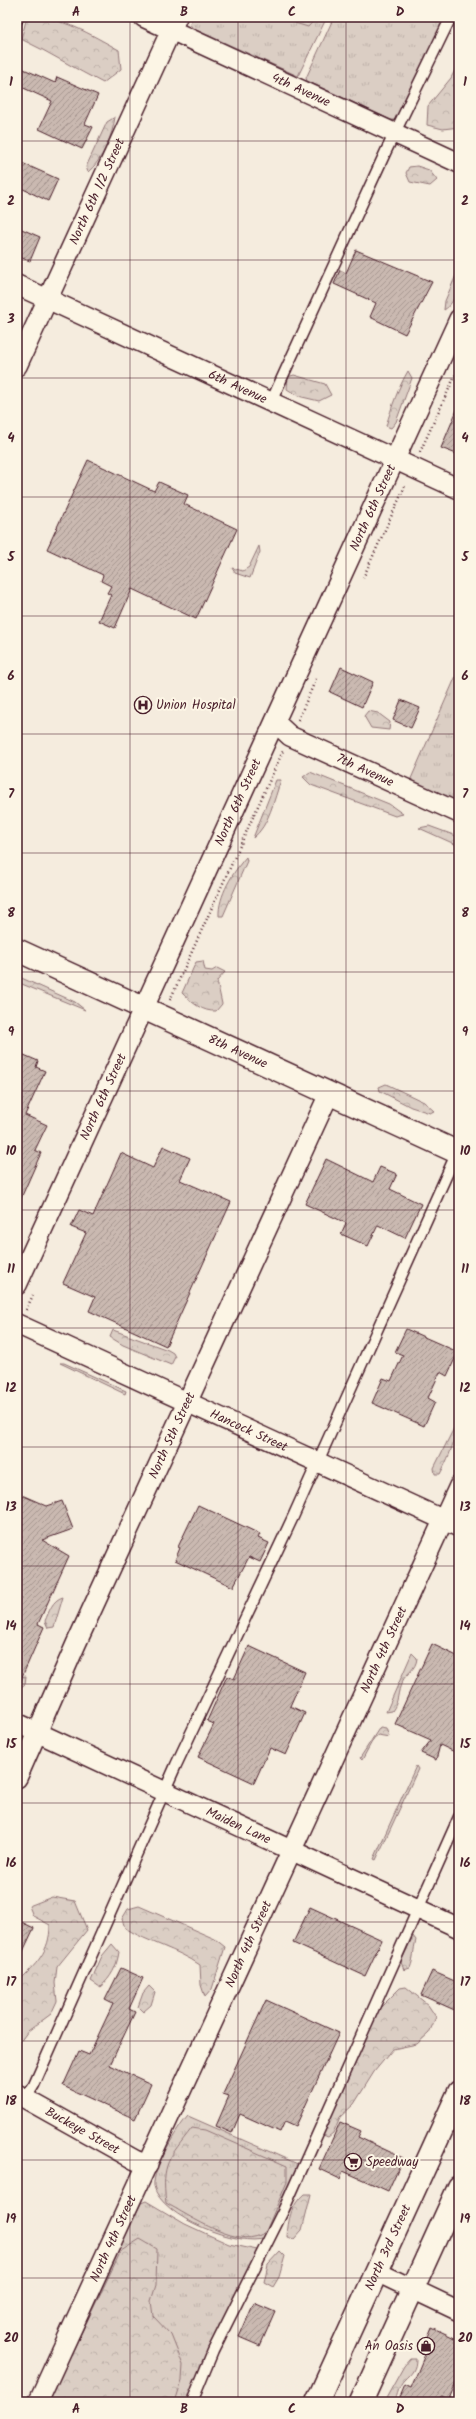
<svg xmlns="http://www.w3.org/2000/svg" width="476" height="2419" viewBox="0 0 476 2419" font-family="Kalam,sans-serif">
<defs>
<pattern id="grass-tufts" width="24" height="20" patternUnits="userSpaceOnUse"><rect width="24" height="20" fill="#dbcec4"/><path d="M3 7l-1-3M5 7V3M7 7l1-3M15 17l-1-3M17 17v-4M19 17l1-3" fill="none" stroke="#bdb0a9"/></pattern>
<pattern id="forest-crowns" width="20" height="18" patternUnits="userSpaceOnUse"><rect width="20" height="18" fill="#dbcec4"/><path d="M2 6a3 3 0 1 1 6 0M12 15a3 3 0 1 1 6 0" fill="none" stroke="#bdb0a9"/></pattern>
<pattern id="building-hatch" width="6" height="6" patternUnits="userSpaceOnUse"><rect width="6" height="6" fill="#cab9b1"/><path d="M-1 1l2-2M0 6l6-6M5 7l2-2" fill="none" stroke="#a69690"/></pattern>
</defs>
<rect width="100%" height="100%" fill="#f5ecde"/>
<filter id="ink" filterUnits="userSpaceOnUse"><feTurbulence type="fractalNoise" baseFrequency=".025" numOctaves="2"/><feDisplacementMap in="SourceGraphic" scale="8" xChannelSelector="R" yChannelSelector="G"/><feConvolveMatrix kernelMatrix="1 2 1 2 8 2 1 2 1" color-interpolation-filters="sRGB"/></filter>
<g filter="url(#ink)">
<!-- grass -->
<path fill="url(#grass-tufts)" stroke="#927678" d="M192 17H327L298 76 192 28 190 24Z
M334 17H447L398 120H391L307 81 306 78Z
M459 669V804L410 781Z
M188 2116 300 2165 266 2238C240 2248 160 2217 154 2186 152 2170 177 2128 188 2116Z
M146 2201 185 2224 211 2236 229 2244 257 2250 188 2402H45L141 2203Z"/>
<!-- forest -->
<path fill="url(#forest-crowns)" stroke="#927678" d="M27 17C61 16 90 34 119 50L121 69 103 83C75 69 49 52 21 39Z
M295 17H317L308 27 295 23Z
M459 62V127L443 129 427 125 428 106 451 78Z
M115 117C113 134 102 161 88 172L86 167 107 122Z
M417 166 429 170 437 180 430 186 410 182 406 173 409 167Z
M459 268C459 282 457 302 444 310L445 301Z
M408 371 412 378 396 422 391 428 386 426C392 406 398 388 408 371Z
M294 375 325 384 331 395 319 401 298 396 287 389 288 377Z
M259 546 260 552 250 578 235 573 232 568 243 571 249 567Z
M368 711 378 713 390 722 389 730 371 728 364 716Z
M310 772 389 804 403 814 395 816 311 785 303 777Z
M276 780H281C274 799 269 826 253 838Z
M429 826 459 837V846L419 828Z
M246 857 247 861 223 916H219C218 896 233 872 246 857Z
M203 961 205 970 212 971 217 968 225 972 217 981 222 1004 216 1011C203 1012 192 1003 182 993L196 962Z
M17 976 75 1002 85 1010 17 982Z
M386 1084 424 1102 434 1111 430 1113 411 1107 380 1091 379 1087Z
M113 1330 168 1350 173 1353 175 1357 171 1365 123 1345 110 1337Z
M60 1363H64L126 1391 125 1394Z
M454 1428 456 1430C454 1445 447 1461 440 1474H435L434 1468Z
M63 1597 54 1627 48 1628 45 1621C49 1612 52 1600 63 1597Z
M412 1653 417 1658C416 1670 407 1672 402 1682 397 1692 399 1702 392 1711L386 1712Z
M26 1676 25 1684 17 1690V1677Z
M380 1727 386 1728 389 1737 378 1735 374 1738 362 1760 360 1758Z
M416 1766 418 1769 376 1860 374 1859Z
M52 1897 75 1901 87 1930 57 1967 55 1983 57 2001 51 2014 28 2031 17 2046V1983C36 1964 50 1952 50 1925L33 1916 29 1906Z
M139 1906 215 1939 225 1947 212 1989 205 1997 201 1985 200 1965C177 1949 149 1943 125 1928L122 1919 128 1909Z
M413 1936 416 1940C413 1950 414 1959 410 1968L404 1970 401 1962Z
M112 1944 119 1952C117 1966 111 1978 100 1987L91 1981 102 1956Z
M149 1986 155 1992 151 2005 143 2012 138 2007 143 1993Z
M406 1987 428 2005 436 2017 429 2033 417 2044 393 2049 374 2072 354 2104 340 2117 333 2133 328 2137 323 2135 379 2009 400 1988Z
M192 2128 205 2130 287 2166V2182L266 2231C244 2253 188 2215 166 2203 161 2163 169 2158 192 2128Z
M304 2194H311L302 2230 294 2239 287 2237C288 2220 291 2205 304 2194Z
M140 2239 157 2249 156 2285 151 2301 153 2316 171 2335 183 2365 182 2380 175 2402H48L121 2251Z
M280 2251 285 2256 279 2277 273 2287 264 2282 268 2264Z
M411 2358H416C416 2370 412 2373 404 2381 399 2386 397 2395 395 2402H384L404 2366Z"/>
<!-- building -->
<path fill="url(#building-hatch)" stroke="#4a1f2b" d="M17 66 55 83 57 77 98 95 85 124 93 127 82 149 39 129 52 101 17 85Z
M22 163 58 179 48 201 17 186V174Z
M17 227 40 237 30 261 17 256Z
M356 250 432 282 405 334 370 317 376 303 334 284 340 270 346 273Z
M459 405V455L441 448Z
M88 460 154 491 159 482 188 495 184 504 237 529 196 619 132 589 115 628 99 621 111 595 107 593 111 586 101 581 103 575 47 549Z
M341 667 373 682 362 707 330 692Z
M401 700 420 708 411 728 393 720Z
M17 1052 38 1061 36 1067 45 1071 25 1115 47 1125 35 1150 41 1153 17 1207Z
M163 1146 190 1158 180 1180 231 1202 166 1346 89 1311 95 1297 63 1283 86 1233 71 1227 79 1210 93 1216 121 1153 153 1168Z
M326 1159 373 1182 380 1167 397 1174 390 1189 421 1204 405 1238 378 1225 368 1246 341 1234 346 1223 305 1204Z
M406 1329 458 1352 447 1376 440 1372 428 1398 435 1402 424 1426 372 1403 383 1378 391 1381 403 1355 395 1352Z
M17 1493 47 1506 62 1501 73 1529 42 1540 69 1556 38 1624 44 1627 17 1688Z
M198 1505 260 1534 258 1538 269 1543 260 1562 249 1557 233 1587 175 1560 180 1548 178 1547Z
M432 1644 459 1657V1754L440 1745 436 1760 421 1753 431 1740 395 1724Z
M249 1646 305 1672 290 1706 305 1713 286 1755 270 1748 254 1783 198 1757 214 1724 207 1721 227 1676 234 1679Z
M310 1907 382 1940 365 1976 293 1943Z
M17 1920 34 1928 17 1964Z
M121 1968 143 1978 129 2009 135 2012 110 2065 151 2084 135 2119 63 2086 79 2051 89 2055 113 2004 105 2000Z
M432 1971 459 1983V2012L421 1995Z
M266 2000 339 2033 296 2126 285 2121 280 2132 240 2114 232 2133 216 2126 229 2096 223 2094Z
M340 2122 361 2131 358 2137 403 2158 388 2191 343 2171 340 2179 319 2169Z
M254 2303 275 2312 260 2346 239 2337Z
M431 2327 459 2340V2376L449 2399 441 2396 439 2400 443 2402H398L405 2385 411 2388 426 2352 422 2349Z"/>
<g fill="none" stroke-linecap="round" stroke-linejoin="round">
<defs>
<path id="lane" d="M17 20 18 17
M271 402 386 151 451 17
M26 2098 34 2085 176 1765 293 1517 457 1152
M192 2402 213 2351 284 2209 459 1817"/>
<g id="street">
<path id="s1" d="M143 17 459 163"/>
<path id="s2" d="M17 285 459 489"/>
<path id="s3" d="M17 366 177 17"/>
<path id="s4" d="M275 722 290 736 459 813"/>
<path id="s5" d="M17 1285 459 319"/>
<path id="s6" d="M17 1324 459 1527"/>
<path id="s7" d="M17 1723 459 1928"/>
<path id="s8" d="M17 1778 76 1644 329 1094"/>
<path id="s9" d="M17 2094 135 2160 148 2165"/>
<path d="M377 2272 459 2311"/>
<path id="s10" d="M38 2402 459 1486"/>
</g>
<g id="secondary">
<path id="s11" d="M17 950 459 1153"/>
</g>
<g id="highway">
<path id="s12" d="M317 2402 459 2092"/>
<path d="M361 2402 459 2187"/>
</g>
</defs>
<!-- lane casing -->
<use href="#lane" stroke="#4a1f2b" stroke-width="13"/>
<!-- street casing -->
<use href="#street" stroke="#4a1f2b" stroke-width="22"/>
<!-- secondary casing -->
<use href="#secondary" stroke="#4a1f2b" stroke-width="25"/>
<!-- highway casing -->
<use href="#highway" stroke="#4a1f2b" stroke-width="25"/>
<!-- path -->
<path stroke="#4a1f2b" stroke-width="2.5" stroke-dasharray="1 3" stroke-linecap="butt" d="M420 452 459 367
M363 578 406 484
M298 720 316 679
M170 1000 283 751
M26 1310 33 1295"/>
<!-- lane -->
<use href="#lane" stroke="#fcf5e5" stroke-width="10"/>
<!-- street -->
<use href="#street" stroke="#fcf5e5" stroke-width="19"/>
<!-- secondary -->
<use href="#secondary" stroke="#fcf5e5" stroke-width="22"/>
<!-- highway -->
<use href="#highway" stroke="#fcf5e5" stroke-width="22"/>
</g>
</g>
<!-- grid -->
<path fill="none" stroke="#4a1f2b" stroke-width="1" stroke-opacity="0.55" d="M130 17V2402M238 17V2402M346 17V2402M17 141H459M17 260H459M17 378H459M17 497H459M17 616H459M17 734H459M17 853H459M17 972H459M17 1091H459M17 1210H459M17 1328H459M17 1447H459M17 1566H459M17 1684H459M17 1803H459M17 1922H459M17 2041H459M17 2160H459M17 2278H459"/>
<!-- icons -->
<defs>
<symbol id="hospital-ring" viewBox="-11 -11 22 22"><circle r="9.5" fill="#fcf5e5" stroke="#4a1f2b" stroke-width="1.5"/><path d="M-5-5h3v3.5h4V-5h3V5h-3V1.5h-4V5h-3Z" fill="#4a1f2b"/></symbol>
<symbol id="supermarket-ring" viewBox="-11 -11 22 22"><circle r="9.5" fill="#fcf5e5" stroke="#4a1f2b" stroke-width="1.5"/><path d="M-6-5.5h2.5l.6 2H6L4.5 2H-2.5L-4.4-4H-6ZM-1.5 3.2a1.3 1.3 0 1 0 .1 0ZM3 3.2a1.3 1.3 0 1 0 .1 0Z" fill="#4a1f2b"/></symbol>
<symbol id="shop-ring" viewBox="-11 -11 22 22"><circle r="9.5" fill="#fcf5e5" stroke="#4a1f2b" stroke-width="1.5"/><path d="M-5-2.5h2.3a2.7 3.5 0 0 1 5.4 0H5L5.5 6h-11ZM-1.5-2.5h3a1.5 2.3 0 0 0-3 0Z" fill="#4a1f2b"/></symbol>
</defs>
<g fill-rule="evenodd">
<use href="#hospital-ring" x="133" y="695" width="20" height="20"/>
<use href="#supermarket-ring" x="343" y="2152" width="20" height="20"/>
<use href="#shop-ring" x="416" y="2336" width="20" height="20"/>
</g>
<g text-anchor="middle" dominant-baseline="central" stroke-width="4" stroke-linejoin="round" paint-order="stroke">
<!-- street labels -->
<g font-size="13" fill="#4a1f2b" stroke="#fcf5e5">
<text stroke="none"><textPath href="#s1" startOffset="174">4th Avenue</textPath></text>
<text stroke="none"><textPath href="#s3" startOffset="192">North 6th 1/2 Street</textPath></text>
<text stroke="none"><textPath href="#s2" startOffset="243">6th Avenue</textPath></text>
<text stroke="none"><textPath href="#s5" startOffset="855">North 6th Street</textPath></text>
<text stroke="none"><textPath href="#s4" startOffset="103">7th Avenue</textPath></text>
<text stroke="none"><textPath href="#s5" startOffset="531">North 6th Street</textPath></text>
<text stroke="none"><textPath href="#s11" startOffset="243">8th Avenue</textPath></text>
<text stroke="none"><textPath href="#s5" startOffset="207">North 6th Street</textPath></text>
<text stroke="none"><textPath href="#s6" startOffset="255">Hancock Street</textPath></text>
<text stroke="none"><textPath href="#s8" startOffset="376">North 5th Street</textPath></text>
<text stroke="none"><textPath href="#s10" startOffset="828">North 4th Street</textPath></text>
<text stroke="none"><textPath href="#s7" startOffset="244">Maiden Lane</textPath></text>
<text stroke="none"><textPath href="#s10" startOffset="504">North 4th Street</textPath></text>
<text stroke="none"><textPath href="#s9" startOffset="75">Buckeye Street</textPath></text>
<text stroke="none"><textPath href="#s10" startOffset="180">North 4th Street</textPath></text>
<text stroke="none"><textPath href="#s12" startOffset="170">North 3rd Street</textPath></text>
</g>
<!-- poi labels -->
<g font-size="13" fill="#4a1f2b" stroke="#fcf5e5" text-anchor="start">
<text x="156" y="705">Union Hospital</text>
<text x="366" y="2162">Speedway</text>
<text x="413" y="2346" text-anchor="end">An Oasis</text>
</g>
</g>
<!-- margin -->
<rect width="476" height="2419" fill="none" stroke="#fcf5e5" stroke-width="44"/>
<rect x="22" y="22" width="432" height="2375" fill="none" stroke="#4a1f2b" stroke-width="1.5"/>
<g font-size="13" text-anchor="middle" font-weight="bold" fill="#4a1f2b">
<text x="76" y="16">A</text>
<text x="184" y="16">B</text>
<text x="292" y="16">C</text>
<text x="400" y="16">D</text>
<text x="11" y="86">1</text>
<text x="465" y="86">1</text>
<text x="11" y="205">2</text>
<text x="465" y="205">2</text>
<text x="11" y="323">3</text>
<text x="465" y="323">3</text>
<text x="11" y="442">4</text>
<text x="465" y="442">4</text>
<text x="11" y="561">5</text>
<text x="465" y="561">5</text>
<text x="11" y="680">6</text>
<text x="465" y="680">6</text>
<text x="11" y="798">7</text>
<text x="465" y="798">7</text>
<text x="11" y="917">8</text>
<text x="465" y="917">8</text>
<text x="11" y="1036">9</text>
<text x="465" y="1036">9</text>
<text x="11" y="1155">10</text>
<text x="465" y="1155">10</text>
<text x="11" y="1273">11</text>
<text x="465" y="1273">11</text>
<text x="11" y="1392">12</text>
<text x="465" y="1392">12</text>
<text x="11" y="1511">13</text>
<text x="465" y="1511">13</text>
<text x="11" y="1630">14</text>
<text x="465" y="1630">14</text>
<text x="11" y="1748">15</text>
<text x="465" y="1748">15</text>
<text x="11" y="1867">16</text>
<text x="465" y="1867">16</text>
<text x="11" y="1986">17</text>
<text x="465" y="1986">17</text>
<text x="11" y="2105">18</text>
<text x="465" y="2105">18</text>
<text x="11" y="2223">19</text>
<text x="465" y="2223">19</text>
<text x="11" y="2342">20</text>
<text x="465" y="2342">20</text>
<text x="76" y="2413">A</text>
<text x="184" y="2413">B</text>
<text x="292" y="2413">C</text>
<text x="400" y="2413">D</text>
</g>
</svg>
